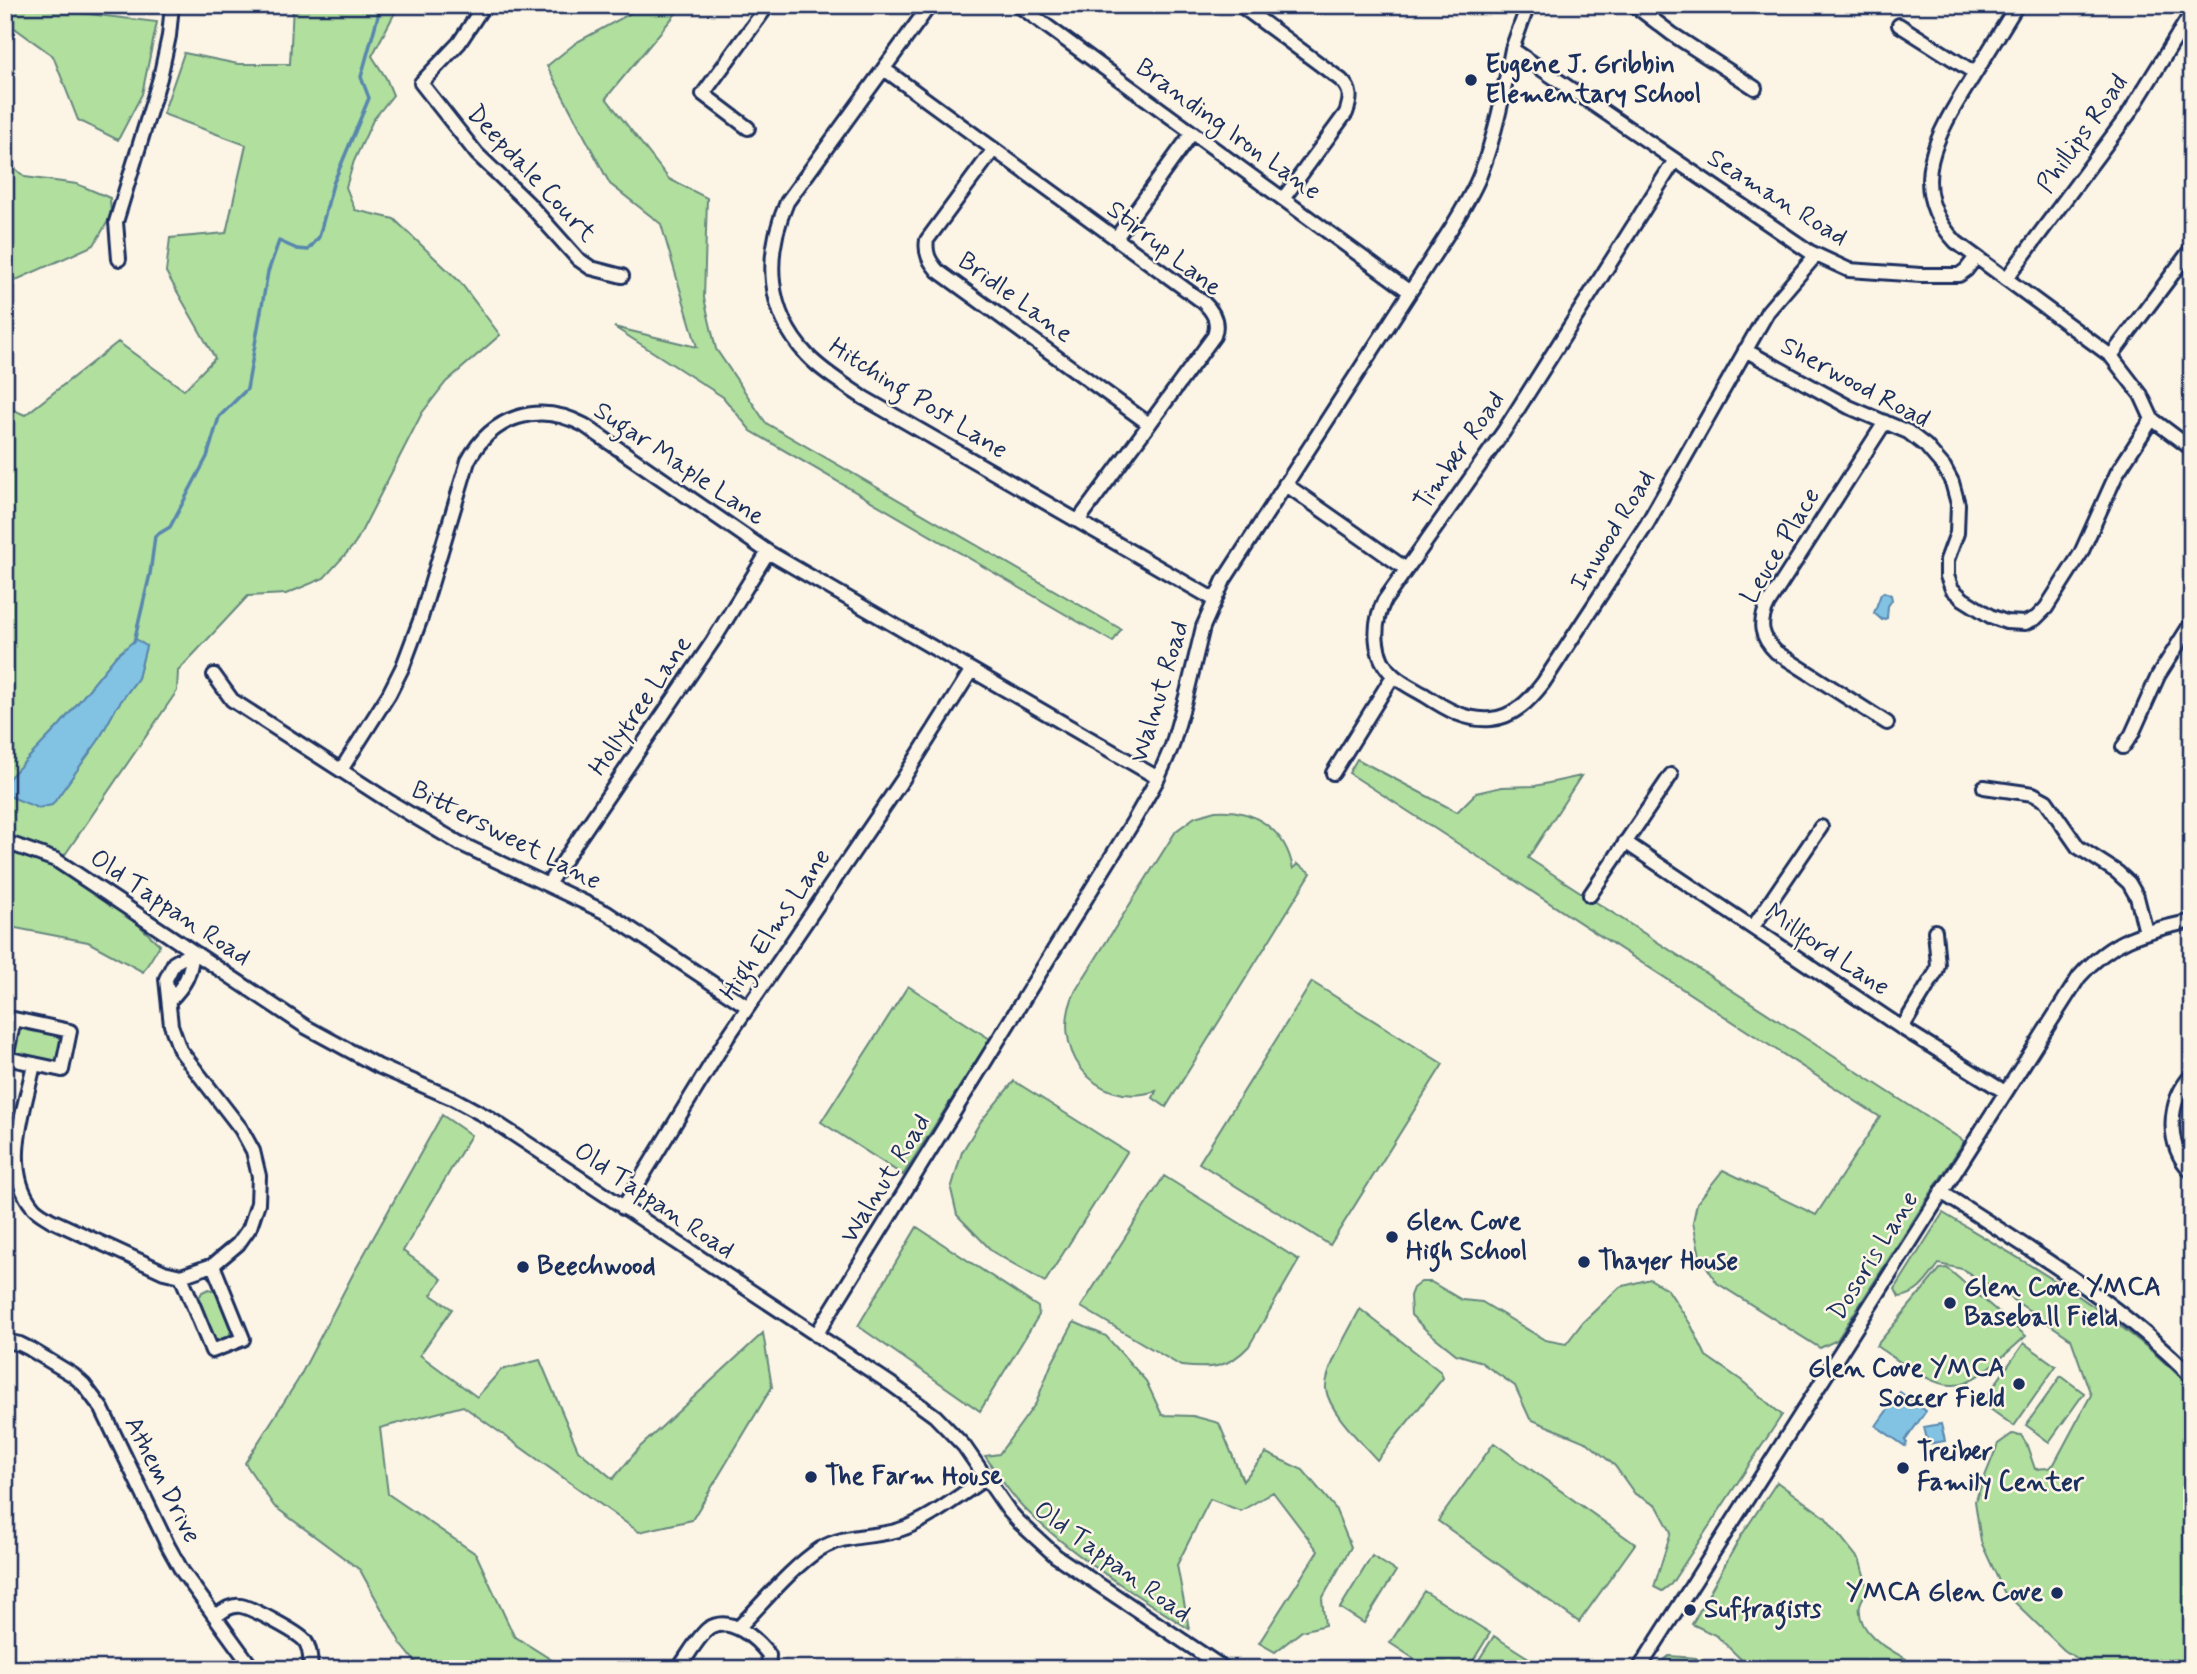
<svg xmlns="http://www.w3.org/2000/svg" width="2197" height="1674" viewBox="0 0 2197 1674" font-family="Mynerve,sans-serif">
<rect width="100%" height="100%" fill="#fcf5e5"/>
<filter id="ink" filterUnits="userSpaceOnUse"><feTurbulence type="fractalNoise" baseFrequency=".0143" numOctaves="2"/><feDisplacementMap in="SourceGraphic" scale="14" xChannelSelector="R" yChannelSelector="G"/><feConvolveMatrix kernelMatrix="1 2 1 2 8 2 1 2 1" color-interpolation-filters="sRGB"/></filter>
<g filter="url(#ink)">
<!-- green -->
<path fill="#b1df9e" stroke="#66877e" stroke-width="2" d="M5 5H37L38 8 157 22 142 94 118 140 78 120 53 56 5 21Z
M293 5H399L372 56 386 78 393 95 373 120 354 161 346 187 355 210 394 219 460 282 500 335 446 382 422 413 355 544 324 578 286 594 248 596 178 671 177 691 62 859 129 916 160 945 143 972 88 942 5 926V793L9 796 52 805 98 741 116 708 138 678 146 646 116 656 60 725 10 777 5 786V406L25 415 118 342 184 390 215 358 166 272 170 238 226 233 246 145 163 114 184 53 238 64H290Z
M641 5H683L606 98 669 179 707 198 704 298 716 349 766 423 1121 629 1113 642 751 431 723 397 614 327 697 347 661 224 610 184 547 66 577 42 635 11Z
M5 160 25 177 77 184 110 198 111 216 94 245 5 285Z
M1357 759 1457 812 1476 793 1502 787 1535 786 1581 776 1528 858 1964 1141 1837 1340 1820 1348 1717 1283 1700 1256 1693 1222 1697 1203 1723 1170 1816 1215 1880 1117 1349 773Z
M1215 811C1254 808 1286 830 1293 869L1297 864 1311 873 1166 1107 1153 1098 1156 1091C1093 1111 1047 1046 1076 990L1176 831 1195 817Z
M1312 982 1443 1064 1330 1245 1199 1163Z
M908 986 990 1039 903 1175 821 1122Z
M21 1028 62 1036 64 1037 59 1061 54 1063 16 1053C12 1046 15 1033 21 1028Z
M1014 1081 1127 1152 1045 1282 993 1252 957 1215 951 1189 962 1152 981 1121Z
M442 1115 471 1135 403 1251 442 1279 431 1295 452 1309 420 1355 477 1397 501 1370 540 1360 578 1450 613 1479 640 1447 763 1333 772 1387 692 1520 639 1532 463 1406 380 1428 388 1494 476 1554 514 1636 566 1669H421L401 1644 360 1570 274 1506 245 1463 298 1380 353 1274Z
M1164 1176 1299 1260 1249 1346C1228 1369 1210 1369 1181 1366L1081 1307Z
M1943 1213C2030 1265 2121 1315 2192 1389V1669H2092L2064 1650 2004 1592 1981 1542 1975 1501 1998 1444 2012 1434 2021 1435 2026 1443 2035 1469 2048 1468 2054 1464 2091 1395 2071 1339 2014 1300 1962 1269 1939 1264C1928 1278 1919 1295 1899 1297L1895 1289Z
M917 1227 1038 1307 1039 1315 980 1411 858 1326Z
M1947 1268 2026 1336C2009 1351 1977 1383 1954 1385 1932 1387 1895 1358 1876 1346L1940 1269Z
M1650 1279 1668 1290 1691 1325 1706 1356 1741 1380 1782 1415 1671 1584 1662 1591 1654 1587 1671 1532 1657 1506 1635 1494 1615 1466 1588 1443 1530 1419 1515 1386 1479 1361 1456 1354 1426 1330 1411 1315 1410 1296 1413 1288 1421 1282H1431L1462 1300 1482 1302 1545 1340 1566 1344 1583 1322 1620 1287Z
M209 1289 215 1291 231 1330 228 1339 221 1342 214 1338 198 1300 202 1292Z
M1360 1309 1441 1372 1443 1378 1377 1460C1362 1443 1329 1412 1326 1389 1324 1371 1351 1327 1360 1309Z
M1074 1322 1106 1336 1146 1381 1162 1415 1193 1416 1219 1423 1243 1481 1266 1453 1303 1470 1335 1508 1351 1547 1322 1599 1325 1625 1302 1631 1275 1652 1259 1643 1318 1551 1273 1492 1241 1511 1210 1499 1177 1565 1189 1629C1132 1592 1072 1556 1024 1508 1009 1493 997 1473 985 1456L999 1454 1036 1403 1051 1365Z
M2024 1343 2056 1366 2014 1426 1982 1403Z
M2061 1376 2084 1393 2049 1442 2026 1425Z
M1494 1443 1635 1544 1579 1622 1438 1521Z
M1777 1482 1825 1517 1860 1561 1868 1589C1865 1594 1861 1600 1860 1605 1856 1632 1886 1648 1906 1659L1903 1669H1751L1717 1636 1692 1624 1741 1536Z
M1372 1556 1396 1571 1364 1623 1340 1608Z
M1424 1591 1490 1633 1468 1669H1430L1390 1643Z
M1494 1636 1546 1669H1473Z
M1669 1656 1696 1658 1704 1669H1652Z"/>
<!-- water -->
<path fill="#82c2e3" stroke="#5987ae" stroke-width="2" d="M1884 592 1891 595 1892 600 1888 606 1887 618 1882 620 1874 613 1881 594Z
M136 639 146 646 138 678 116 708 98 741 52 805 38 808 9 796 5 793V786L10 777 60 725 116 656Z
M1900 1392 1926 1411 1905 1441 1907 1443 1905 1446 1876 1426Z
M1941 1424 1945 1441 1928 1444 1924 1427Z"/>
<g fill="none" stroke-linecap="round" stroke-linejoin="round">
<!-- stream -->
<path stroke="#5987ae" stroke-width="3.5" d="M134 642 150 574 155 536 170 527 207 457 219 417 247 389 268 272 279 241 297 249 308 250 319 237 333 184 369 98 361 77 381 5"/>
<defs>
<path id="minor" d="M484 5 459 43 421 83 477 154 528 203 578 259 591 268 622 276
M930 5 787 202C764 255 766 311 807 355 823 372 845 385 864 398L1215 600
M1018 5 1410 292
M1240 5 1341 80C1352 90 1351 99 1346 113L1283 199
M1528 5 1512 49 1810 252 1849 270 1921 275H1959L1966 270 1976 257
M1634 5 1672 34 1755 88
M2017 5C2002 29 1988 52 1974 75 1940 130 1902 185 1956 242L2111 356 2141 395 2152 419 2192 449
M1899 25 1975 73
M884 69 1203 302C1214 312 1219 322 1214 336L1078 521
M748 128 703 94 768 5
M994 149 927 240C925 253 929 261 938 271L1149 424
M1675 160 1504 431 1384 601C1373 624 1372 657 1394 676 1403 684 1416 690 1426 696 1446 709 1466 721 1491 719 1514 717 1530 700 1543 683L1647 524 1768 311 1816 255
M1116 238 1192 133
M119 259 116 222 160 78 169 36 172 5
M2006 279 2128 115 2192 12
M1745 350 1849 407 1908 432 1926 446 1944 467 1952 482 1958 504 1957 533 1947 560V576L1952 589 1963 599 1990 616 2006 622 2025 623 2036 618 2046 608 2081 553 2117 473 2152 419
M2111 356 2192 248
M1885 422 1768 604C1758 624 1761 637 1776 652L1887 723
M1285 484 1406 569
M214 675 232 700 390 802 459 843 607 913 748 1007
M2123 747 2132 734 2158 676 2192 622
M341 770 389 694 403 666 421 618 468 461C492 416 538 401 584 425L768 552 1158 778
M1333 773 1393 676
M1984 787 2033 794 2046 801 2078 847 2117 872 2129 883 2137 897 2146 932
M1625 842 1902 1028 2005 1092
M5 844 14 845 56 860 306 1027 378 1066 454 1099 489 1118 891 1384 935 1416 964 1446 1009 1511 1019 1522 1056 1556 1225 1669
M548 884 713 641 768 552
M1590 895 1671 775
M1753 927 1821 827
M169 1001C186 984 190 975 193 952
M14 1019 70 1031 62 1070 6 1058Z
M1902 1028 1936 972 1938 965 1935 931
M34 1064C25 1108 1 1169 33 1207 38 1213 45 1216 51 1220L164 1272 181 1276 213 1265 238 1244 250 1227 258 1203 259 1176 253 1151 241 1129 180 1050 171 1025 166 979 174 963 193 952
M2192 1075C2167 1100 2165 1147 2192 1172
M1941 1192C2028 1248 2119 1302 2192 1377
M623 1208 727 1038 903 779 971 671
M181 1276 212 1351 243 1339 213 1265
M816 1335 1133 822 1158 778 1172 746 1187 693 1203 627 1224 580 1452 227C1462 210 1473 193 1480 175 1496 134 1504 91 1512 49
M5 1341 20 1344 30 1349 73 1375 84 1385 102 1409 168 1546 182 1571 253 1669
M216 1616C223 1611 231 1604 241 1606 252 1608 299 1633 305 1641 311 1649 310 1660 311 1669
M739 1627C764 1602 791 1568 820 1549 844 1534 873 1538 899 1530 928 1521 960 1495 986 1478
M682 1669 681 1665C689 1654 698 1637 708 1629 730 1614 757 1639 769 1655L768 1669
M1639 1669 2079 977C2113 938 2143 932 2192 921"/>
</defs>
<!-- minor casing -->
<use href="#minor" stroke="#1b2f5e" stroke-width="18"/>
<!-- minor -->
<use href="#minor" stroke="#fcf5e5" stroke-width="12"/>
</g>
</g>
<!-- markers -->
<g fill="#1b2f5e" stroke="#fcf5e5" stroke-width="2.5">
<circle cx="1471" cy="80" r="7"/>
<circle cx="1392" cy="1237" r="7"/>
<circle cx="1584" cy="1262" r="7"/>
<circle cx="523" cy="1267" r="7"/>
<circle cx="1950" cy="1303" r="7"/>
<circle cx="2019" cy="1384" r="7"/>
<circle cx="1903" cy="1468" r="7"/>
<circle cx="811" cy="1477" r="7"/>
<circle cx="2057" cy="1593" r="7"/>
<circle cx="1690" cy="1610" r="7"/>
</g>
<g text-anchor="middle" dominant-baseline="central" stroke-width="5" stroke-linejoin="round" paint-order="stroke">
<!-- poi labels -->
<g font-size="26" font-weight="bold" fill="#1b2f5e" stroke="#fcf5e5" text-anchor="start">
<text x="1485" y="65">Eugene J. Gribbin<tspan x="1485" dy="30">Elementary School</tspan></text>
<text x="1406" y="1222">Glen Cove<tspan x="1406" dy="30">High School</tspan></text>
<text x="1598" y="1262">Thayer House</text>
<text x="537" y="1267">Beechwood</text>
<text x="1964" y="1288">Glen Cove YMCA<tspan x="1964" dy="30">Baseball Field</tspan></text>
<text x="2005" y="1369" text-anchor="end">Glen Cove YMCA<tspan x="2005" dy="30">Soccer Field</tspan></text>
<text x="1917" y="1453">Treiber<tspan x="1917" dy="30">Family Center</tspan></text>
<text x="825" y="1477">The Farm House</text>
<text x="2043" y="1593" text-anchor="end">YMCA Glen Cove</text>
<text x="1704" y="1610">Suffragists</text>
</g>
<!-- street labels -->
<g font-size="26" fill="#1b2f5e" stroke="#fcf5e5">
<text transform="translate(1228 130) rotate(36)">Branding Iron Lane</text>
<text transform="translate(2083 134) rotate(-55)">Phillips Road</text>
<text transform="translate(531 174) rotate(47)">Deepdale Court</text>
<text transform="translate(1777 198) rotate(32)">Seaman Road</text>
<text transform="translate(1164 249) rotate(38)">Stirrup Lane</text>
<text transform="translate(1015 298) rotate(36)">Bridle Lane</text>
<text transform="translate(1855 383) rotate(28)">Sherwood Road</text>
<text transform="translate(918 399) rotate(32)">Hitching Post Lane</text>
<text transform="translate(1460 451) rotate(-55)">Timber Road</text>
<text transform="translate(679 464) rotate(34)">Sugar Maple Lane</text>
<text transform="translate(1613 531) rotate(-58)">Inwood Road</text>
<text transform="translate(1781 546) rotate(-59)">Leuce Place</text>
<text transform="translate(1160 692) rotate(-73)">Walnut Road</text>
<text transform="translate(641 706) rotate(-56)">Hollytree Lane</text>
<text transform="translate(506 836) rotate(27)">Bittersweet Lane</text>
<text transform="translate(170 908) rotate(34)">Old Tappan Road</text>
<text transform="translate(776 925) rotate(-56)">High Elms Lane</text>
<text transform="translate(1827 950) rotate(34)">Millford Lane</text>
<text transform="translate(886 1179) rotate(-58)">Walnut Road</text>
<text transform="translate(654 1201) rotate(34)">Old Tappan Road</text>
<text transform="translate(1874 1256) rotate(-58)">Dosoris Lane</text>
<text transform="translate(162 1480) rotate(63)">Athem Drive</text>
<text transform="translate(1112 1562) rotate(36)">Old Tappan Road</text>
</g>
</g>
<!-- margin -->
<rect width="2197" height="1674" fill="none" stroke="#fcf5e5" stroke-width="28"/>
<rect x="14" y="14" width="2169" height="1646" fill="none" stroke="#1b2f5e" stroke-width="2.5" filter="url(#ink)"/>
</svg>
